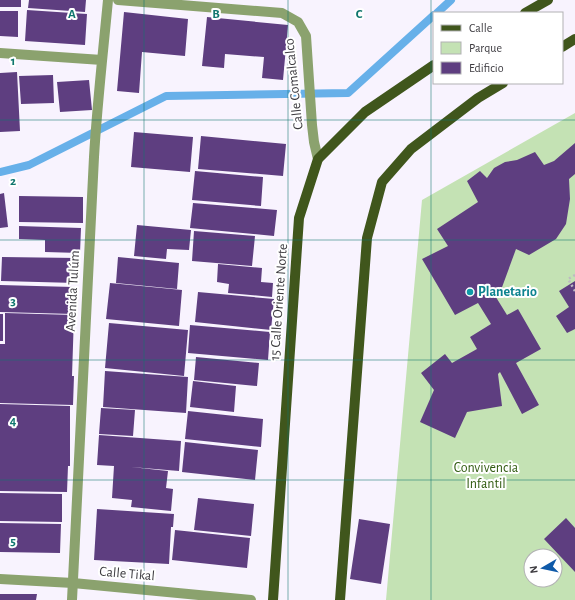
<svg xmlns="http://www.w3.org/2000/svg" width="575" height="600" viewBox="0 0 575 600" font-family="'Alegreya Sans',sans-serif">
<rect width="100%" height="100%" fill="#f8f3fe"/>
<!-- green -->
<path fill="#c4e2b4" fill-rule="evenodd" d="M575 113V600H386L422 200ZM531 556H555V580H531Z"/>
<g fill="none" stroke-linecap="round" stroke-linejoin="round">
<!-- stream -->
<path stroke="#67b0e9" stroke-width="8" d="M437 13 451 0
M0 172 29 165 166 96 348 93 434 15"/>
</g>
<!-- building -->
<path fill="#5e3e80" d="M0 0H21V7H0Z
M29 0H86L85 12 28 8Z
M27 10 87 14 85 45 25 41Z
M0 11H18V37L0 36Z
M124 12 188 19 185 56 142 52 139 93 117 91Z
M207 17 288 25 283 80 262 78 264 57 225 54 224 68 202 66Z
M17 72 20 131 0 132V73Z
M53 75 54 103 21 104 19 76Z
M89 80 92 110 60 112 57 82Z
M134 132 193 137 190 172 131 167Z
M201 136 286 144 283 176 198 169Z
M575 143V174L569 179 570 199 566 224 556 239 529 255 516 249 501 290 494 294 507 315 518 309 541 349 516 363 539 405 522 414 500 372 498 374 502 406 467 412 455 438 420 422 434 390 421 373 445 354 452 363 477 349 470 337 491 324 478 303 455 315 422 259 448 246 437 229 478 202 467 181 480 171 487 178 494 168 505 162 517 160 535 152 544 165 554 161Z
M195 171 263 177 261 206 192 200Z
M4 193 8 227 0 228V194Z
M19 196 83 197V223L19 222Z
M193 203 277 210 274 236 190 228Z
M137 225 191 230 189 250 167 249 166 259 134 256Z
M19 226 81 228 80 253 45 252V240L19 239Z
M194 231 255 236 252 266 192 261Z
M2 257 77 258 76 283 1 281Z
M118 257 179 263 177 289 116 283Z
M218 264 262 268 261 282 273 283 272 297 228 293 229 284 217 282Z
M575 281V329L567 333 556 316 569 307 559 291Z
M110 283 182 290 179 326 106 319Z
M0 285 73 287V314L0 312Z
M198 292 274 299 271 330 195 322Z
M5 313 74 315 72 376H74L73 405 0 403V344H5Z
M0 314H3V341H0Z
M109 323 188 330 184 376 105 368Z
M190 325 270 332 268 360 188 353Z
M196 357 259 363 257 386 194 380Z
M105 371 188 377 186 413 103 407Z
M193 381 236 386 234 412 190 407Z
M0 404 70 406V466H68L67 492 0 491Z
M101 408 135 410 133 436 99 434Z
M188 411 263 419 261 447 185 439Z
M99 435 181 441 179 471 131 467 168 471 166 488 173 489 171 511 131 507 132 500 112 498 114 466 97 465Z
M185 442 258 450 255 480 182 472Z
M0 493 62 494V522L0 521Z
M198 498 254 504 251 536 194 530Z
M97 509 174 514 173 527H171L169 564 94 560Z
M566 518 575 528V572L544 539Z
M359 519 390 524 381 584 350 579Z
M0 523 61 524 60 553 0 552Z
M175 530 250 538 247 568 172 560Z
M0 594H37L36 600H0Z"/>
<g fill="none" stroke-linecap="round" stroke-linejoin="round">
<!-- path -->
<path stroke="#bdb9c2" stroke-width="2.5" stroke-dasharray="2 3" stroke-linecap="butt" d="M575 275 568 279 575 291"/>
<!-- minor -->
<path stroke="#8ba26e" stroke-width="10" d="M118 0 282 13 298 22 306 36 312 125 314 142 318 159
M0 53 102 60
M0 579 73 583 251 600
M72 600 94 157C97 105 103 53 108 0"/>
<!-- major -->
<path stroke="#40561c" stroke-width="10" d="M525 13 548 0
M562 47 575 39
M273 600 299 218 318 159 365 112 434 65
M340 600 367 238 382 182 411 149 478 98 503 83"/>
</g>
<!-- grid -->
<path fill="none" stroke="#0f766e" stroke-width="1" stroke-opacity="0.55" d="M144 0V600M288 0V600M431 0V600M0 120H575M0 240H575M0 360H575M0 480H575"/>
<!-- markers -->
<circle fill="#0f9aa8" stroke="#fff" stroke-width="1.5" cx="470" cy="292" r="4"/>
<g text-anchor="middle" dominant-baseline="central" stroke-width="4" stroke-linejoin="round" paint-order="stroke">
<!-- street labels -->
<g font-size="14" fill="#3d3b40" stroke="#fff">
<text transform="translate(294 84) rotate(-96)">Calle Comalcalco</text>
<text transform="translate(73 291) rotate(-87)">Avenida Tulúm</text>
<text transform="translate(279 302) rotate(-86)">15 Calle Oriente Norte</text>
<text transform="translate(127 574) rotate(5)">Calle Tikal</text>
</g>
<!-- culture labels -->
<g font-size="14" font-weight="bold" fill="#0d838f" stroke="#fff" text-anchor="start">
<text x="478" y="292">Planetario</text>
</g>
<!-- park labels -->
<g font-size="14" fill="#315b11" stroke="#fff">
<text x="486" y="468">Convivencia<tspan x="486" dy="16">Infantil</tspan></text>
</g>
</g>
<g font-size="13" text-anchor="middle" font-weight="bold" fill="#0f766e" stroke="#fff" stroke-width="4" stroke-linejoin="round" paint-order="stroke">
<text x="72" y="18">A</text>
<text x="216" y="18">B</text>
<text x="359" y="18">C</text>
<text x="13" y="65">1</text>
<text x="13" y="185">2</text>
<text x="13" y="305">3</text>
<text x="13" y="425">4</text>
<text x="13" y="545">5</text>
</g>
<!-- legend -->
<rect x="433" y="12" width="130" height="72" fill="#ffffff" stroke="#b1b1b3"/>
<rect x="441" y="25" width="20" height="6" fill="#40561c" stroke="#b1b1b3"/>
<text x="469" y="32" font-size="12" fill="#3d3b40">Calle</text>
<rect x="441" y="42" width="20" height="12" fill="#c4e2b4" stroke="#b1b1b3"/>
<text x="469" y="52" font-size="12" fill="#3d3b40">Parque</text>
<rect x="441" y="62" width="20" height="12" fill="#5e3e80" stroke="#b1b1b3"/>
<text x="469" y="72" font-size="12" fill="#3d3b40">Edificio</text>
<!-- north arrow -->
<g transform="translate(543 568) rotate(261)"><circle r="19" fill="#ffffff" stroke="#b1b1b3"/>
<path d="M0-3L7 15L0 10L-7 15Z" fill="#0f5aa9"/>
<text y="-6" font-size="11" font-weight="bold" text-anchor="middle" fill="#3d3b40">N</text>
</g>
</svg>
